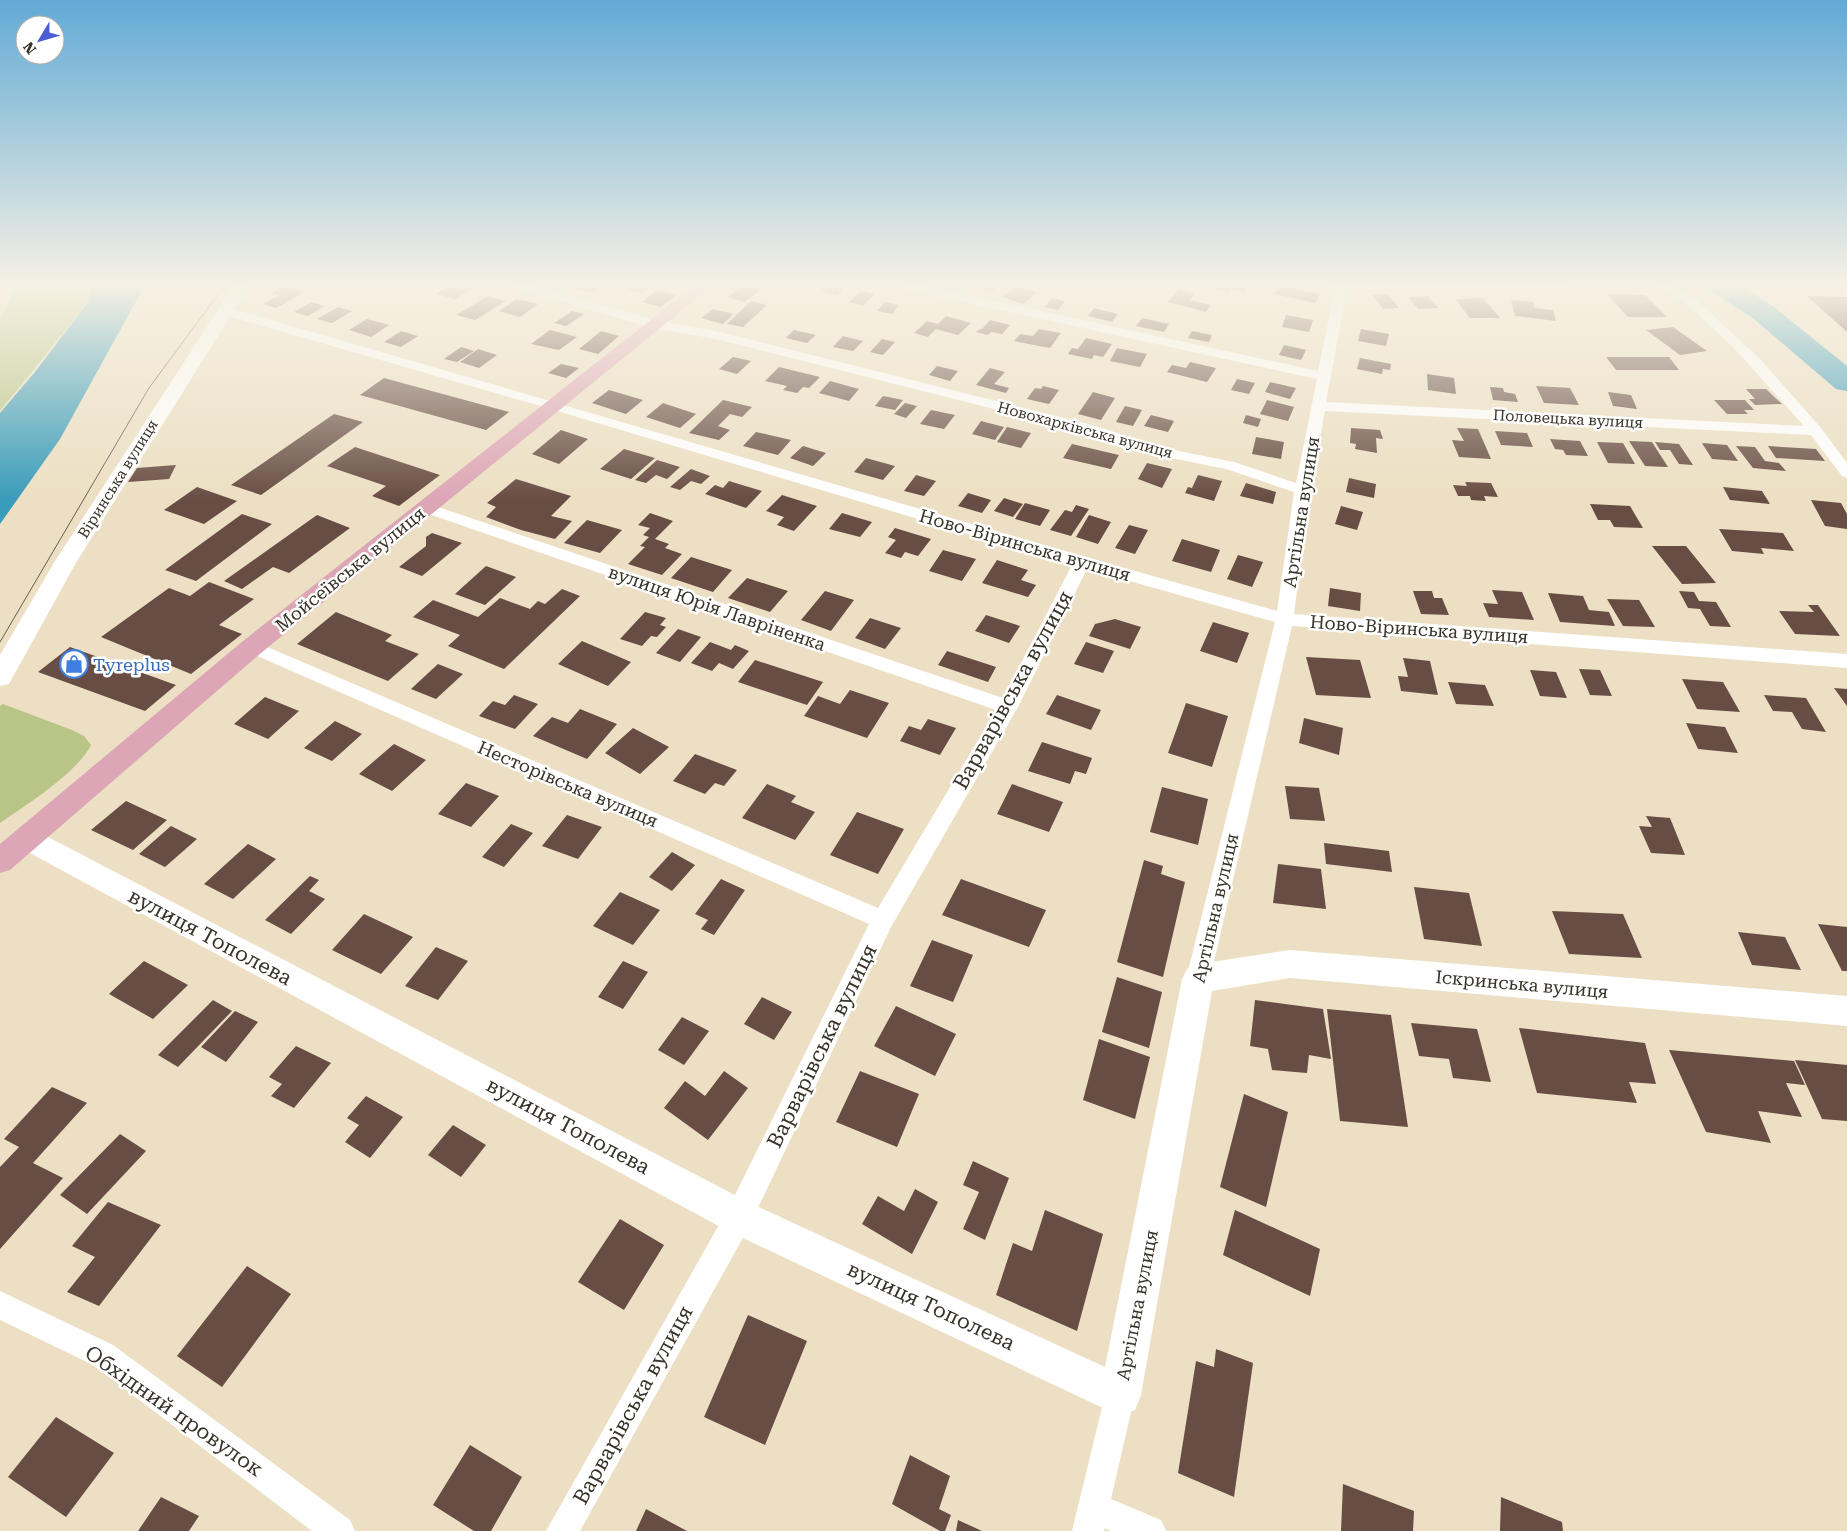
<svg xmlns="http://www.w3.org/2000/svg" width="1847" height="1531" viewBox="0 0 1847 1531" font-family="'Roboto Serif',serif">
<rect width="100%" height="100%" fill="#ecdfc3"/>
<!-- green -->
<path fill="#b9c586" d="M16 285H91L89 301 0 411V321Z
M3 704 72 730 84 736 91 745C77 773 26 805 0 823V706Z"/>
<!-- water -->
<path fill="#3a9cba" d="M91 285H145L60 439 0 524V413L35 372 89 301Z"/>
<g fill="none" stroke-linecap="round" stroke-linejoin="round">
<!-- river -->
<path fill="#3a9cba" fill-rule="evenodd" d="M1707 285H1740L1774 307 1847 366V391L1836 389 1754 319 1711 291Z"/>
</g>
<!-- building -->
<path fill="#684d44" d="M451 285H463L474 288 455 299 436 294Z
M576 285H604L593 292 572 288Z
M632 285H652L642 293 626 289Z
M744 285 762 289 744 302 727 297Z
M826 285 844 289 838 295 820 291Z
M966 285H999L992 292Z
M1219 285H1241L1240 287 1246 288 1244 292 1230 289 1229 292 1216 290Z
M1280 285 1320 294 1315 303 1274 294Z
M284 286 305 292 276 308 263 304 280 295 272 293Z
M1016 286 1037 292 1023 304 1002 297Z
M1179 289 1195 293 1190 300 1211 305 1206 312 1168 302Z
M657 290 676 295 661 307 642 302Z
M861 291 875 294 863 305 849 302Z
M1388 294 1399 308 1383 309 1373 295Z
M1607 294 1645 295 1667 317H1628Z
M488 296 506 301 475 320 456 315Z
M1428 296 1438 308 1418 309 1408 297Z
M1807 296 1847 297V332Z
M1052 298 1065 301 1058 310 1045 307Z
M1483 298 1500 318H1470L1455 299Z
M517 299 538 304 520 317 499 311Z
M1511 300 1533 302 1534 308 1553 310 1556 321 1515 316Z
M751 301 767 305 743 327 727 324Z
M311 302 325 306 308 316 294 312Z
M885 302 899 305 892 314 877 311Z
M338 307 352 311 332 323 317 319Z
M1094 308 1118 314 1112 322 1088 316Z
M713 309 734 314 723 324 701 318Z
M572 311 584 314 566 326 554 323Z
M1286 315 1313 320 1309 332 1282 327Z
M946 316 971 323 958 335 936 329 928 337 914 333 927 321 938 324Z
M1142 318 1169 324 1164 332 1136 326Z
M367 319 389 325 371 337 349 330Z
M990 320 1010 325 1002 334 991 332 988 335 976 332 980 329H982Z
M1673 327 1707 351 1680 355 1646 330Z
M1039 329 1061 333 1050 348 1014 341 1020 334 1033 336Z
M1361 329 1389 334 1386 346 1358 341Z
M550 330 577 337 559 350 531 344Z
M794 330 816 335 807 343 786 338Z
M401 331 418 336 401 347 384 342Z
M601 331 619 336 598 354 579 349Z
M1192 331 1212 335 1209 342 1188 338Z
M843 336 863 341 853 351 833 347Z
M1086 338 1112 344 1103 357 1094 355 1092 359 1068 354 1072 348 1078 349Z
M882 339 895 342 883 355 870 352Z
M1284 345 1306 350 1301 360 1279 355Z
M461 347 474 351 457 362 444 359Z
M1117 348 1147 354 1140 367 1110 361Z
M478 349 497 355 479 368 460 362Z
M733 357 751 361 737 374 719 369Z
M1606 357H1669L1679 370H1616Z
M1360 358 1391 364 1390 370 1383 369 1382 374 1357 369Z
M1190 362 1216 368 1207 382 1167 372 1172 365 1186 368Z
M561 364 579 368 566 378 548 373Z
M937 366 958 371 950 381 929 375Z
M779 367 820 377 809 388 803 387 797 393 783 390 787 386 765 381Z
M990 368 1005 372 994 384 1009 388 1006 393 976 385Z
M1427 374 1454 378 1456 394 1428 390Z
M384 378 509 412 486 430 360 395Z
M1237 379 1255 383 1249 394 1231 390Z
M830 381 859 389 849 401 819 393Z
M1270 382 1296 388 1290 399 1265 392Z
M1043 386 1059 390 1049 404 1027 399 1035 388 1041 389Z
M1536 386 1570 388 1579 405 1544 403Z
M1490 387 1503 388 1504 392 1515 394 1518 402 1493 400Z
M1746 389H1766L1782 404 1755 405 1749 399H1755Z
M609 390 643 400 626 414 592 403Z
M1093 392 1115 398 1101 420 1078 414Z
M1608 392 1631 395 1637 409 1613 406Z
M883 396 903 400 895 410 875 406Z
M723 400 752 407 742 417 730 414 718 426 730 430 719 440 689 433Z
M1267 400 1294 407 1288 421 1260 414Z
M1714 400H1745L1754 410H1744L1748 414H1727Z
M663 403 696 414 680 428 646 417Z
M905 403 917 406 906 418 894 414Z
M1125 406 1142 410 1133 426 1116 422Z
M931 410 955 415 944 429 920 424Z
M334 414 363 422 261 495 231 485Z
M1151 415 1174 421 1168 432 1144 426Z
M1246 415 1261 419 1258 427 1243 423Z
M981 421 1004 427 995 440 972 434Z
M1007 427 1031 433 1021 448 997 442Z
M1351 428 1380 430 1383 439 1376 438 1377 453 1355 449 1356 444 1350 443Z
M1457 428 1478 429 1491 459 1459 457 1452 440 1464 441Z
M561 430 588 439 559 464 532 454Z
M1495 431 1527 433 1533 447 1501 445Z
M756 432 791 440 778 455 743 446Z
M1256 437 1284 442 1281 459 1252 454Z
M1550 439 1580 441 1588 456 1566 455 1563 450 1555 449Z
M1629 441 1652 442 1668 467 1645 466Z
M1597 442 1623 443 1635 464 1608 463Z
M1655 442 1679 444 1693 465 1679 464 1670 450H1660Z
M1702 443 1727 445 1738 461 1712 459Z
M1072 444 1119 455 1111 469 1063 458Z
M803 446 826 453 813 466 790 458Z
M1736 446 1755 447 1765 461 1779 463 1786 471 1753 468Z
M1768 446 1816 449 1825 461 1776 458Z
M355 447 440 475 399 506 372 496 386 486 327 466Z
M624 449 655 458 631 479 600 469Z
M866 458 895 466 883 480 854 472Z
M657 460 680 467 667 479 656 475 646 483 635 480Z
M1147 463 1172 469 1162 488 1138 479Z
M176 465 169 479 128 482 137 468Z
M691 469 710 476 701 484 691 481 680 490 670 487Z
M916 475 936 481 924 496 904 491Z
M1198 475 1222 481 1214 501 1185 493 1188 487 1192 488Z
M1349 478 1376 484 1374 498 1346 492Z
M516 479 571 496 551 516 572 521 555 539 521 530 486 517 496 507 487 503Z
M729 481 762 491 746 508 705 494 715 485 723 488Z
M1465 482 1491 483 1498 497 1484 496 1486 501 1471 500 1470 496H1458L1453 485 1467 486Z
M1246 483 1276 492 1273 504 1240 496Z
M197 487 237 501 204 524 164 510Z
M1723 487 1762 491 1770 504 1730 500Z
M968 493 991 500 982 513 958 506Z
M782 495 817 506 794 531 777 525 784 517 766 511Z
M1004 498 1023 504 1013 517 994 511Z
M1811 500 1841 503 1847 514V529L1825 526Z
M1025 503 1050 510 1040 526 1015 519Z
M1590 504 1630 506 1643 528 1614 527 1610 520H1598Z
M1076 505 1089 509 1071 536 1050 530 1065 510 1072 512Z
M1341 506 1363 512 1357 530 1335 524Z
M650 513 673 521 655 539 669 544 665 548 682 554 662 575 628 564 645 547 640 546 649 537 643 535 650 528 638 525Z
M842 513 872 522 860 537 829 529Z
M242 514 272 524 196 581 165 570Z
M317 515 350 528 289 573 273 567 242 589 224 581Z
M1089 515 1111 522 1098 544 1076 537Z
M587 520 622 530 600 553 564 543Z
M1129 525 1148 530 1135 554 1115 548Z
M895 528 931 539 918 556 905 552 901 558 885 553 896 540 888 537Z
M1719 529 1783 533 1794 551 1761 548 1764 554 1732 551Z
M432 533 462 543 422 576 399 567 426 546V537Z
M1182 539 1220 550 1211 572 1172 561Z
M1652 546H1686L1716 583 1682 584Z
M943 550 976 559 962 581 929 571Z
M1238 555 1263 562 1252 587 1227 579Z
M691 557 732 570 713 592 671 578Z
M997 560 1028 570 1021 580 1036 585 1028 597 982 583Z
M486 566 516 577 485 605 455 594Z
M747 578 788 591 770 612 728 598Z
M209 582 254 599 219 625 242 634 191 674 101 637 169 588 190 596Z
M1330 588 1361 593 1360 611 1328 606Z
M562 589 580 596 504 669 448 646 460 635 413 617 433 600 478 617 500 598 530 609 538 601 545 604Z
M1492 590 1522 592 1534 620 1489 617 1483 603 1498 604Z
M825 591 854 600 831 631 801 620Z
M1413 591H1432L1434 598H1442L1449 615 1421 614Z
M1679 591 1694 592 1699 601 1716 602 1731 627 1710 626 1700 609 1688 608Z
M1548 593 1583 596 1589 610 1609 612 1615 626 1560 622Z
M1607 599 1639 600 1655 627 1623 626Z
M1808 605H1818L1840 636 1795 634 1779 611 1814 612Z
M336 612 392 635 385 641 419 654 388 681 297 644Z
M645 612 666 618 660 625 666 627 657 637 651 636 642 646 620 639Z
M986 615 1020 626 1009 643 975 631Z
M870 618 901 628 885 649 855 638Z
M1115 619 1141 627 1130 649 1089 636 1095 624Z
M1213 622 1249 633 1237 663 1200 651Z
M678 629 701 637 680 662 656 653Z
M582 641 631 662 608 686 558 664Z
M710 642 731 650 735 645 749 651 733 669 719 663 712 671 691 663Z
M1086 642 1114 651 1103 673 1074 664Z
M70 647 176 685 145 711 38 672Z
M947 651 996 667 988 682 938 665Z
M1306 657 1360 660 1371 698 1316 695Z
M1403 658 1430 661 1438 695 1401 691 1398 676 1408 677Z
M755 660 823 682 807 705 738 682Z
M438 664 463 674 436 699 411 689Z
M1579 669 1600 670 1612 696 1590 695Z
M1530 670 1556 672 1567 698 1540 696Z
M1682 679 1723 682 1740 712 1697 709Z
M1448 682 1485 685 1494 706 1456 704Z
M1834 688 1847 689V706Z
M850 690 889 703 867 738 804 716 818 696 840 704Z
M514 695 538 704 515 729 479 716 493 701 505 705Z
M1057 695 1101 710 1091 730 1046 714Z
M1764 695 1806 698 1826 732 1802 729 1792 712 1773 711Z
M265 697 299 711 268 739 234 724Z
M1186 703 1228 716 1212 767 1168 753Z
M580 709 617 724 587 759 533 736 552 717 568 723Z
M1304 718 1343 728 1339 755 1299 743Z
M928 719 956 728 940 755 900 741 909 726 921 730Z
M335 721 362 734 332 761 304 748Z
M1686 723 1725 727 1738 753 1698 749Z
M633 728 669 747 640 774 605 753Z
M1042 742 1092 758 1086 774 1075 771 1070 784 1028 771Z
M394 744 426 760 392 791 359 774Z
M695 754 737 770 724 786 715 783 705 794 673 781Z
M466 783 499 796 471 827 438 814Z
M767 784 796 796 791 802 815 812 795 840 742 818Z
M1012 784 1063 802 1049 832 997 814Z
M1285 786 1319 788 1325 821 1290 819Z
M1162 787 1208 799 1198 845 1150 832Z
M126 801 167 820 133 850 91 830Z
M857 812 904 829 878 874 830 855Z
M567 815 602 827 578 859 542 846Z
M1646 816 1670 818 1685 855 1651 853 1639 826 1652 827Z
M511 824 533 833 504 867 482 857Z
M171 826 197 839 165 867 139 854Z
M1324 843 1389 851 1392 872 1326 864Z
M248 844 276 859 233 899 204 884Z
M672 852 695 865 672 891 649 877Z
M1144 860 1163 866 1161 874 1185 882 1163 977 1117 962Z
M1278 864 1321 869 1326 909 1273 903Z
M310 876 319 880 309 891 325 899 291 934 265 920Z
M721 879 745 890 714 935 701 929 708 920 695 914Z
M961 879 1046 910 1029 947 942 915Z
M1414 887 1469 893 1482 946 1424 939Z
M620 892 660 910 633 945 593 926Z
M1552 911 1623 914 1642 958 1569 954Z
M364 914 413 937 381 974 332 950Z
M1818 924 1847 927V971H1842Z
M1738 932 1785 937 1801 970 1752 965Z
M932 940 973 955 953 1002 910 986Z
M436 947 468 961 438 1000 405 986Z
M144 961 188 985 153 1019 109 994Z
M623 961 648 972 623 1009 598 997Z
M1117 977 1162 992 1149 1048 1102 1032Z
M762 997 792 1012 774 1040 744 1024Z
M213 1000 232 1011 178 1067 158 1055Z
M1255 1000 1323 1009 1331 1059 1309 1055 1307 1073 1272 1070 1268 1049 1250 1046Z
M896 1006 956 1034 935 1076 874 1046Z
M1327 1009 1391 1015 1408 1127 1340 1121Z
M235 1011 258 1022 226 1062 201 1047Z
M682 1017 709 1031 684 1065 658 1050Z
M1411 1023 1477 1029 1491 1082 1453 1078 1449 1059 1419 1056Z
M1519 1028 1645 1043 1656 1084 1629 1082 1637 1103 1537 1093Z
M1099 1039 1150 1057 1135 1119 1083 1100Z
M296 1046 331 1063 294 1108 271 1096 282 1084 269 1077Z
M1669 1050 1794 1061 1805 1085 1786 1083 1802 1117 1758 1111 1771 1143 1706 1132Z
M1795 1060 1847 1065V1121L1822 1119Z
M724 1071 748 1088 708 1140 664 1108 685 1081 705 1096Z
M860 1071 919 1094 897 1147 836 1122Z
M52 1087 87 1103 33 1163 63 1178 0 1249V1167L19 1147 4 1139Z
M1244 1094 1288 1112 1266 1207 1220 1187Z
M366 1096 403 1117 370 1158 345 1142 359 1125 347 1118Z
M453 1125 486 1145 461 1177 428 1155Z
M120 1134 146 1151 87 1214 60 1195Z
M973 1161 1009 1178 985 1240 963 1229 979 1192 963 1185Z
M915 1189 938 1202 912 1254 862 1224 878 1196 904 1211Z
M108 1202 161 1225 99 1306 67 1292 95 1257 72 1246Z
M1045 1210 1103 1234 1077 1331 996 1295 1013 1243 1032 1251Z
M1235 1210 1320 1249 1310 1296 1223 1255Z
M620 1219 664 1245 624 1310 578 1282Z
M247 1266 291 1294 222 1387 177 1356Z
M748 1315 807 1341 765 1445 704 1417Z
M1216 1349 1253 1363 1234 1497 1178 1473 1196 1361 1214 1367Z
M56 1417 114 1453 66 1517 8 1477Z
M470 1445 522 1477 491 1531H474L433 1505Z
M910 1455 950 1476 939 1509 951 1515 945 1531H940L892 1504Z
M1343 1484 1414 1511 1413 1531H1341Z
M161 1497 199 1516 189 1531H138Z
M1501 1497 1562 1522 1563 1531H1500Z
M646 1509 687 1531H636Z
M958 1520 982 1531H956Z"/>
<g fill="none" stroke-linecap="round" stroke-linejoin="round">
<!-- street -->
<path fill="#fff" fill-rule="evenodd" d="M512 285H531L659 321 716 331 1092 425 1169 449 1234 462 1296 483 1317 379 905 289 899 285H921L1318 371 1335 288 1330 285H1567L1561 289H1347L1326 402 1804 426 1734 348 1690 307 1658 285H1673L1692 296 1760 359 1821 428 1847 463V478L1842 476 1811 435 1325 411 1310 490 1294 614 1847 654V668L1292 626 1210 979 1206 987 1198 990 1190 987 1186 979 1275 622 1087 569 1018 707 891 927 749 1227 580 1531H546L729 1207 869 924 246 651 243 647 246 643 252 641 258 643 878 908 996 710 420 511 418 508 426 503 432 505 1003 698 1072 565 544 407 221 314 219 311 221 308H229C579 408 927 513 1277 611L1294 492 1226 469 1161 456 1082 431 716 339 653 328 514 288Z
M0 1291 113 1345 350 1520 355 1531H312L93 1365 0 1320Z
M1120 1380 1131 1384 1135 1395 1111 1499 1161 1520 1166 1531H1111L1105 1528 1104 1531H1072L1105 1395 1109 1384Z"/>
<!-- secondary -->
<path fill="#fff" fill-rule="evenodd" d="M234 285H250L77 561 9 684 0 686V655L55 561Z
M27 826 752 1204 1105 1367 1182 979 1187 969 1198 964 1290 950 1847 996V1026L1290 978 1212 991 1141 1395 1135 1410 1120 1416 726 1230 17 846 12 838 17 830Z"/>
<!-- primary -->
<path fill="#dda6b6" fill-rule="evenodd" d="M695 285H713L261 653 10 870 0 873V844L243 641Z"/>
<!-- tram -->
<path stroke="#665f50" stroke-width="1" d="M0 642 149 388 225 285"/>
</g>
<!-- sky -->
<linearGradient id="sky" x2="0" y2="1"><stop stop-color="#62aad6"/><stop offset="0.57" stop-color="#f6f1e4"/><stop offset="1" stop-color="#f6f1e4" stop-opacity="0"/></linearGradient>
<rect width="1847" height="499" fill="url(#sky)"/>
<!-- icons -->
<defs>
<symbol id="shop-ring" viewBox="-11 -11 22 22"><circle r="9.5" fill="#fff" stroke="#3f7fe0" stroke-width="1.5"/><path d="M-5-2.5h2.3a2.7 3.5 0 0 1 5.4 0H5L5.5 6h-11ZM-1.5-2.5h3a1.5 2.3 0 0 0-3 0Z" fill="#3f7fe0"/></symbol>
</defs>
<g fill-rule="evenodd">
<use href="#shop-ring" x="58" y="648" width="32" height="32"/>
</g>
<g text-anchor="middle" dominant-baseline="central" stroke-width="5" stroke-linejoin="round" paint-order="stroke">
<!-- far-street labels -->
<g font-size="15" fill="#383328" stroke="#fff">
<text transform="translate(1568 419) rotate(3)">Половецька вулиця</text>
<text transform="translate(1085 430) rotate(15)">Новохарківська вулиця</text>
<text transform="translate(118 479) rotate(-58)">Віринська вулиця</text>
</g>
<!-- street labels -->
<g font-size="18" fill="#383328" stroke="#fff">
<text transform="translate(1301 512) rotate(-81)">Артільна вулиця</text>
<text transform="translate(1025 545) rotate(16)">Ново-Віринська вулиця</text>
<text transform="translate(350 569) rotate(-39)">Мойсеївська вулиця</text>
<text transform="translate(717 608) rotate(19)">вулиця Юрія Лавріненка</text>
<text transform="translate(1419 629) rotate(4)">Ново-Віринська вулиця</text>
<text transform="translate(568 784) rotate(23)">Несторівська вулиця</text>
<text transform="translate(1215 908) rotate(-77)">Артільна вулиця</text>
<text transform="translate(1522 984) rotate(5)">Іскринська вулиця</text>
<text transform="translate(1137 1305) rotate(-79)">Артільна вулиця</text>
</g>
<!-- shop labels -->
<g font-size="18" fill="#366cbe" stroke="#fff" text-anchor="start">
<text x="93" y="664">Tyreplus</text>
</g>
<!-- near-street labels -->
<g font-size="21" fill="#383328" stroke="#fff">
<text transform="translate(1013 690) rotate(-61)">Варварівська вулиця</text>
<text transform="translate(210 937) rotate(28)">вулиця Тополева</text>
<text transform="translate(822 1046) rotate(-64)">Варварівська вулиця</text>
<text transform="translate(568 1126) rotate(28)">вулиця Тополева</text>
<text transform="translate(931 1306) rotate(25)">вулиця Тополева</text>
<text transform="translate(633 1405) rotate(-61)">Варварівська вулиця</text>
<text transform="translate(174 1411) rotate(35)">Обхідний провулок</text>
</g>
</g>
<!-- north arrow -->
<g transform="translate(40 40) rotate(232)"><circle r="24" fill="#ffffff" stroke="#afada9"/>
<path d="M0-4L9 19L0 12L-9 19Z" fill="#4d5dd3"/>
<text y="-8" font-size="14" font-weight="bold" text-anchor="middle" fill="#383328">N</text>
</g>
</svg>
